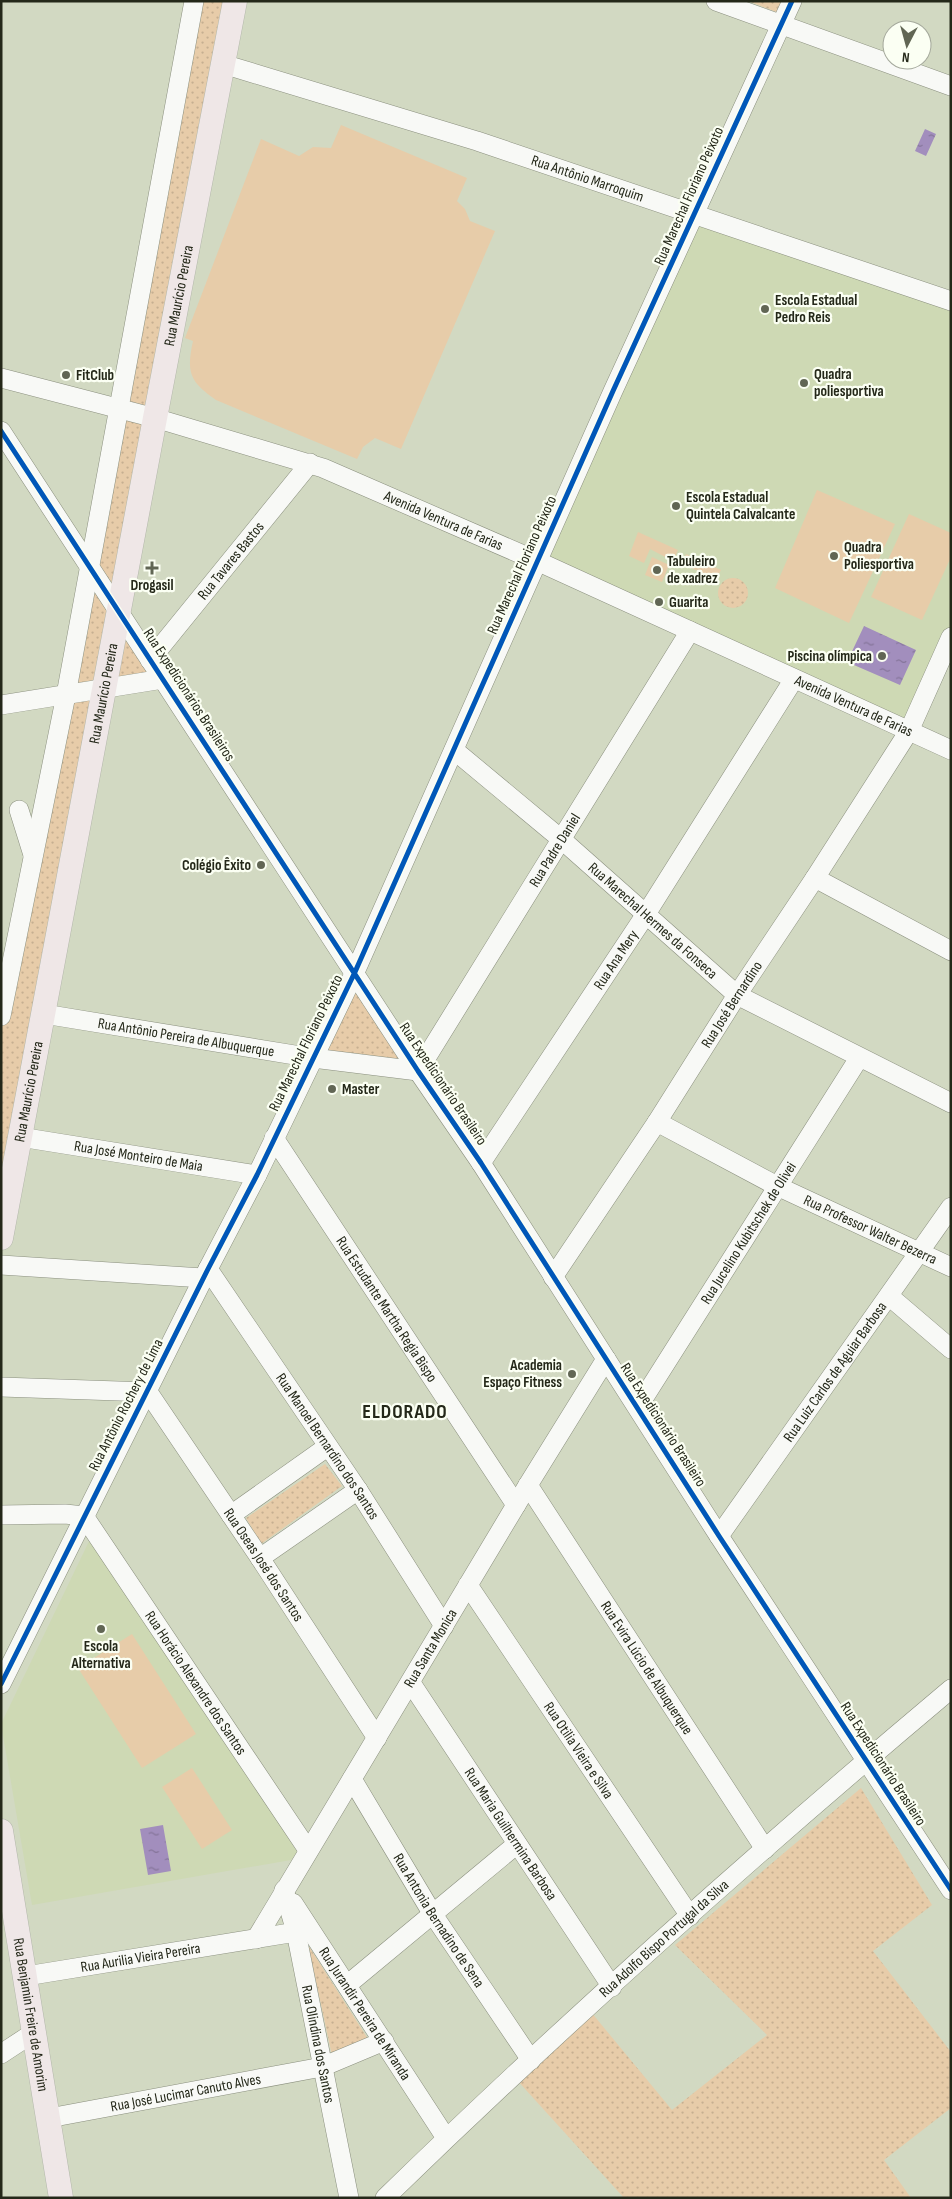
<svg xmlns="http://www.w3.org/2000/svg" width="952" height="2199" viewBox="0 0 952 2199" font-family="'Sofia Sans Condensed',sans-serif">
<defs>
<pattern id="grass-dots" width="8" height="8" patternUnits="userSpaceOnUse" patternTransform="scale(1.25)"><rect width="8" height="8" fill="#e7cca9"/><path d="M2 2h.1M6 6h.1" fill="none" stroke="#c6af91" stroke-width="1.8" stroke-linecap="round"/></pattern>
<pattern id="water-ripples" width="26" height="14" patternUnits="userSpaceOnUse" patternTransform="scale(1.25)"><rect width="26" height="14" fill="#a28ebd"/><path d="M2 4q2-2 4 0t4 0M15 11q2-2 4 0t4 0" fill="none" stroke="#847499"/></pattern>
</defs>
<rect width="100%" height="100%" fill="#d2d9c2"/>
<!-- built -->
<path fill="#ced9b4" d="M693 216 951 301V637L909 731 537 561Z
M93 1533 297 1852 291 1860 32 1905 1 1724Z"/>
<!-- grass -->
<path fill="url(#grass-dots)" d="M194 1H235L119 610 163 679 105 689 1 1238V1016Z
M748 1H784L779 13Z
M718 593a15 15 0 1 1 30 0a15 15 0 1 1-30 0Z
M358 988 409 1065 325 1055Z
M325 1464 342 1486 261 1544 246 1518Z
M861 1788 932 1905 873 1951 951 2052V2108L884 2160 911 2198H624L516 2079 591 2012 672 2110 767 2035 675 1945Z
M308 1945 370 2042 333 2060Z"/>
<!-- garden -->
<path fill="#e7cca9" d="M341 125 467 178 457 201 465 209 470 221 495 231 401 449 375 438 363 447 357 459 216 400C190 382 186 373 193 341L185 338 261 139 299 156 313 147 331 148Z
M817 490 895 524 849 623 775 588Z
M909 514 951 533V557L922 620 871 597Z
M638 532 678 550 673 561 650 549 644 563 629 556Z
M686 554 721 570 716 579 682 564Z
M652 557 669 565 662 582 645 575Z
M132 1634 196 1734 142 1768 78 1668Z
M192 1768 232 1830 202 1849 162 1787Z"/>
<!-- water -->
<path fill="url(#water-ripples)" d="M925 129 936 134 926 156 915 151Z
M864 626 916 650 900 685 847 662Z
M163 1825 171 1871 148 1875 140 1829Z"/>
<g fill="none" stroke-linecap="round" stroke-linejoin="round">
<defs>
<g id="minor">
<path d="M716 1 951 86"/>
<path id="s1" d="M223 64 477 141 951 301"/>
<path id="s2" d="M1 378 155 418 323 468 537 561 951 750"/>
<path d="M1 431 418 1071 481 1163 719 1536 951 1890"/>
<path id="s3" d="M150 660 310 463"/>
<path d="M1 705 163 679"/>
<path id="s4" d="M454 750 561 839 737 995 951 1103"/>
<path d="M19 810 33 855"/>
<path d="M815 878 951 951"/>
<path id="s5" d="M44 1014 313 1058 418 1071 690 631"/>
<path d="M1 1016 66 695 194 1"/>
<path id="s6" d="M657 1122 777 1186 951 1267"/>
<path id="s7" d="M20 1137 257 1175"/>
<path id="s8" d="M274 1138 516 1505"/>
<path id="s9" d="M481 1163 646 914 794 679"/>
<path d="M1 1265 203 1278"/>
<path id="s10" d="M208 1269 358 1490 444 1626"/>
<path id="s11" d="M553 1277 657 1122 737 995 815 878 909 731 951 637"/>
<path d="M889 1296 951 1349"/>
<path id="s12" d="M1 1387 148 1392 260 1558 377 1738"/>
<path id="s13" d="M638 1407 859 1058"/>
<path id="s14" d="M528 1485 765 1849"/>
<path d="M1 1515 65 1514 84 1516"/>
<path d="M231 1515 327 1447"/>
<path id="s15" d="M84 1516 308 1850"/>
<path id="s16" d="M719 1536 951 1207"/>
<path d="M260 1558 358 1490"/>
<path id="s17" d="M468 1585 690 1916"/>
<path id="s18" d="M411 1683 612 1987"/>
<path d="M1 1684 208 1269 257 1175 355 972 613 391 792 1"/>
<path id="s19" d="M352 1779 432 1913 531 2060"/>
<path id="s20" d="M284 1890 296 1932 349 2198"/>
<path id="s21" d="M293 1903 446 2138"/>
<path id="s22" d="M256 1939 528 1485 606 1359"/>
<path id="s23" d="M26 1976 296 1932 307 1927"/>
<path d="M347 1985 517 1844"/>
<path d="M1 2054 33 2033"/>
<path id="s24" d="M49 2118 322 2067 384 2041"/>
<path id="s25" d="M385 2198C567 2021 757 1852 951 1689"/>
</g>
<g id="major">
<path id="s26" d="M1 1238 155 418 235 1"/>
<path id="s27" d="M1 1831 61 2198"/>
</g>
</defs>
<!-- minor casing -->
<use href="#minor" stroke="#8a8f7e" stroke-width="20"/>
<!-- major casing -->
<use href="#major" stroke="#b3b7ab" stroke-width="25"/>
<!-- minor -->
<use href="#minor" stroke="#f8f9f6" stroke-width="19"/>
<!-- major -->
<use href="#major" stroke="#efe7e7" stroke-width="24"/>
<defs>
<path id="cycleway" d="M1 431 418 1071 481 1163 719 1536 951 1890
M1 1684 208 1269 257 1175 355 972 613 391 792 1"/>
</defs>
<!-- cycleway casing -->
<use href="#cycleway" stroke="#fbfff3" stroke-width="8"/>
<!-- cycleway -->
<use href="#cycleway" stroke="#0057b8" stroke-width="5"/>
</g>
<!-- markers -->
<g fill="#616654" stroke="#fbfff3" stroke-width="2">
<circle cx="765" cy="309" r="5"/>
<circle cx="66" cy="375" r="5"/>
<circle cx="804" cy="383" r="5"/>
<circle cx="676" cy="506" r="5"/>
<circle cx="834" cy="556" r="5"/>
<path d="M149.5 560.5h5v5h5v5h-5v5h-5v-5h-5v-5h5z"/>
<circle cx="657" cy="570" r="5"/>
<circle cx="659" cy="602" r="5"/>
<circle cx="882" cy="656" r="5"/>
<circle cx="261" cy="865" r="5"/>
<circle cx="332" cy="1089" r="5"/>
<circle cx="572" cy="1374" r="5"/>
<circle cx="101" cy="1629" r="5"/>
</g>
<g text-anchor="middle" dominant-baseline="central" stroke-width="4.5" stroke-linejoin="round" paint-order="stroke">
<!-- street labels -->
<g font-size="15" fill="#242819" stroke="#fbfff3">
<text stroke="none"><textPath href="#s1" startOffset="382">Rua Antônio Marroquim</textPath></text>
<text transform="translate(689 196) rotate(-66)">Rua Marechal Floriano Peixoto</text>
<text stroke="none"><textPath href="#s26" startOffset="959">Rua Maurício Pereira</textPath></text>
<text stroke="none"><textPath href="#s2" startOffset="466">Avenida Ventura de Farias</textPath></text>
<text stroke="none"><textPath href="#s3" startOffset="128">Rua Tavares Bastos</textPath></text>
<text transform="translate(522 565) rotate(-66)">Rua Marechal Floriano Peixoto</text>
<text stroke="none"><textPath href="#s26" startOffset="554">Rua Maurício Pereira</textPath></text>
<text transform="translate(189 695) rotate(57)">Rua Expedicionários Brasileiros</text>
<text stroke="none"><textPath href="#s2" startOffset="916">Avenida Ventura de Farias</textPath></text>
<text stroke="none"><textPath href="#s5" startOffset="638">Rua Padre Daniel</textPath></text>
<text stroke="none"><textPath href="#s4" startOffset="262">Rua Marechal Hermes da Fonseca</textPath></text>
<text stroke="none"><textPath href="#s9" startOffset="244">Rua Ana Mery</textPath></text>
<text stroke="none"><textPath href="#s11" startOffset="326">Rua José Bernardino</textPath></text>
<text stroke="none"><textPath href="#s5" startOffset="144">Rua Antônio Pereira de Albuquerque</textPath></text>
<text transform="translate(306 1043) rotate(-64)">Rua Marechal Floriano Peixoto</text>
<text transform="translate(443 1084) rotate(56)">Rua Expedicionário Brasileiro</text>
<text stroke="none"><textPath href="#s26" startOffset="149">Rua Maurício Pereira</textPath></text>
<text stroke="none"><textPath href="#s7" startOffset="120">Rua José Monteiro de Maia</textPath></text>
<text stroke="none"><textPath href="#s6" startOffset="239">Rua Professor Walter Bezerra</textPath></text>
<text stroke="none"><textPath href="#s13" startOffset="206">Rua Jucelino Kubitschek de Olivei</textPath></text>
<text stroke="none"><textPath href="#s8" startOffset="205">Rua Estudante Martha Regia Bispo</textPath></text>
<text stroke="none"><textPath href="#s16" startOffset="201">Rua Luiz Carlos de Aguiar Barbosa</textPath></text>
<text transform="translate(126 1405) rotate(-63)">Rua Antônio Rochery de Lima</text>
<text transform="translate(663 1425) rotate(57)">Rua Expedicionário Brasileiro</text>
<text stroke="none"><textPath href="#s10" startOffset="214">Rua Manoel Bernardino dos Santos</textPath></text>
<text stroke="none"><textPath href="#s12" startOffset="355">Rua Oseas José dos Santos</textPath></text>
<text stroke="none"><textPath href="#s22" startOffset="339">Rua Santa Monica</textPath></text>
<text stroke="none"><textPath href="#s14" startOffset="218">Rua Evira Lúcio de Albuquerque</textPath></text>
<text stroke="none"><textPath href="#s15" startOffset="201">Rua Horácio Alexandre dos Santos</textPath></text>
<text stroke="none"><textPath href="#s17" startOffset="199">Rua Otilia Vieira e Silva</textPath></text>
<text transform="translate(883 1764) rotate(57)">Rua Expedicionário Brasileiro</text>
<text stroke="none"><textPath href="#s18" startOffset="181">Rua Maria Guilhermina Barbosa</textPath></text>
<text stroke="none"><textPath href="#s19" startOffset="166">Rua Antonia Bernadino de Sena</textPath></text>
<text stroke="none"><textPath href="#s25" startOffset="381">Rua Adolfo Bispo Portugal da Silva</textPath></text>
<text stroke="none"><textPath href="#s23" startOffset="116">Rua Aurilia Vieira Pereira</textPath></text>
<text stroke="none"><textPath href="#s27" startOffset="186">Rua Benjamin Freire de Amorim</textPath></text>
<text stroke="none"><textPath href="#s21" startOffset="132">Rua Jurandir Pereira de Miranda</textPath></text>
<text stroke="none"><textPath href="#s20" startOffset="158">Rua Olindina dos Santos</textPath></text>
<text stroke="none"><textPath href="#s24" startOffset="139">Rua José Lucimar Canuto Alves</textPath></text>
</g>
<!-- poi labels -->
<g font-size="15" font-weight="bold" fill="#242819" stroke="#fbfff3" text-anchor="start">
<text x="775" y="300">Escola Estadual<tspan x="775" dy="17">Pedro Reis</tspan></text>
<text x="814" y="374">Quadra<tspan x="814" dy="17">poliesportiva</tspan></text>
<text x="76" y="375">FitClub</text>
<text x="686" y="497">Escola Estadual<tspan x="686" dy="17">Quintela Calvalcante</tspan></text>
<text x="844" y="547">Quadra<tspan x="844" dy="17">Poliesportiva</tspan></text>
<text x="667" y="561">Tabuleiro<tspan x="667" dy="17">de xadrez</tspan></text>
<text x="152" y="585" text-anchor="middle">Drogasil</text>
<text x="669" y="602">Guarita</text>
<text x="872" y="656" text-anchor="end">Piscina olímpica</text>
<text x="251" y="865" text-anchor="end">Colégio Êxito</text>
<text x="342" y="1089">Master</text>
<text x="562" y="1365" text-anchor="end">Academia<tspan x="562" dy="17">Espaço Fitness</tspan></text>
<text x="101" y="1646" text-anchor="middle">Escola<tspan x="101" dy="17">Alternativa</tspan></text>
</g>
<!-- district labels -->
<g font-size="20" font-weight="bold" letter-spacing="1" fill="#242819" stroke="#fbfff3">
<text x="405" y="1412">ELDORADO</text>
</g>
</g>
<!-- border -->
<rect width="952" height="2199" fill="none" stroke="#242819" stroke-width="5"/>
<!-- north arrow -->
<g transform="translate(907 45) rotate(186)"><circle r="24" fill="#fbfff3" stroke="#a5a99c"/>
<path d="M0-4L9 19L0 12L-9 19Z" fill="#616654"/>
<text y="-8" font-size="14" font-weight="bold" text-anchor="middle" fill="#242819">N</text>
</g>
</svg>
